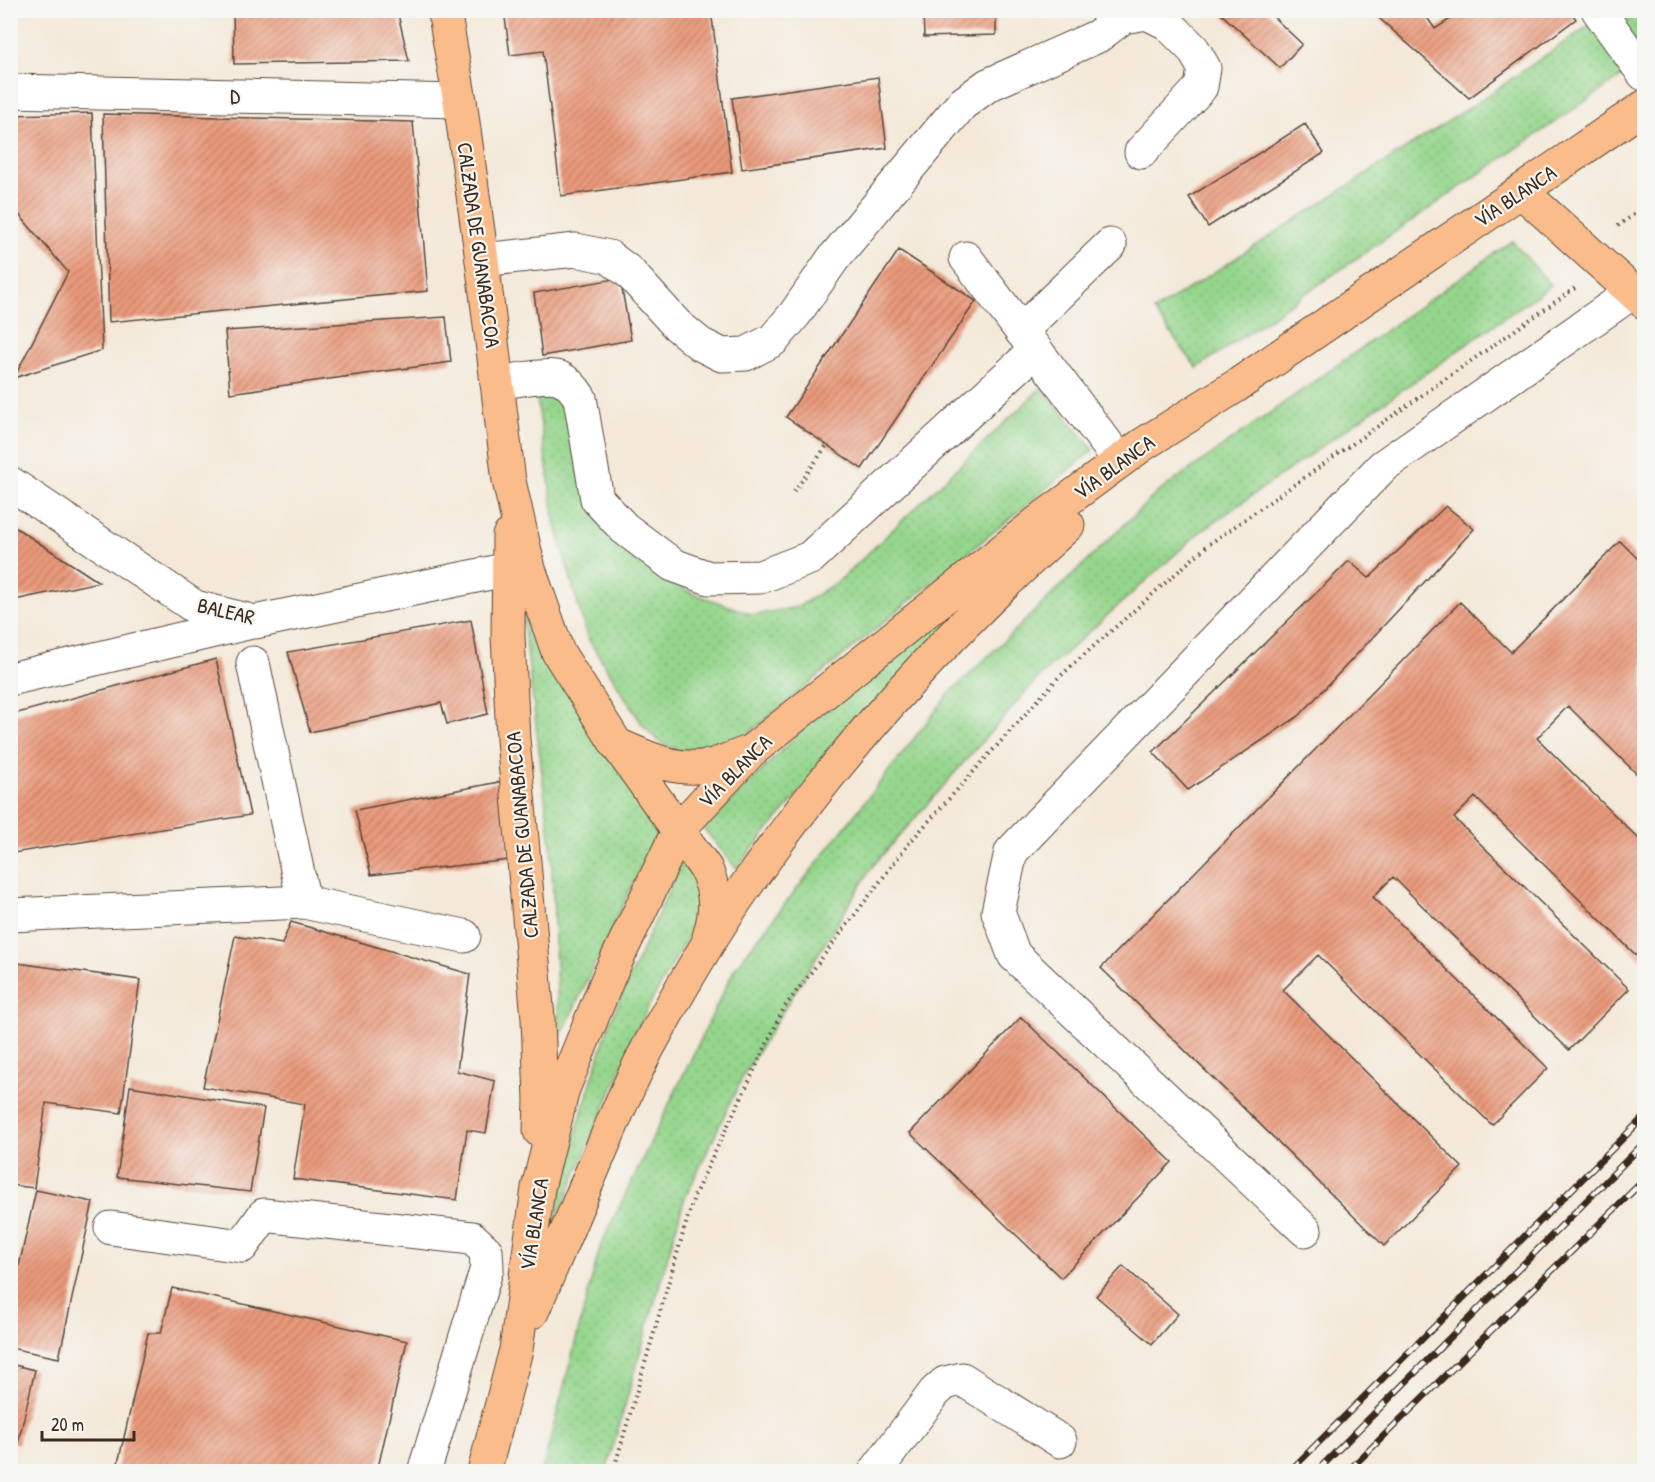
<svg xmlns="http://www.w3.org/2000/svg" width="1655" height="1482" viewBox="0 0 1655 1482" font-family="'Patrick Hand',sans-serif">
<defs>
<pattern id="grass-dots" width="8" height="8" patternUnits="userSpaceOnUse" patternTransform="scale(1.5)"><rect width="8" height="8" fill="#95d68d"/><path d="M2 2h.1M6 6h.1" fill="none" stroke="#81b879" stroke-width="1.8" stroke-linecap="round"/></pattern>
<pattern id="building-hatch" width="6" height="6" patternUnits="userSpaceOnUse" patternTransform="scale(1.5)"><rect width="6" height="6" fill="#ea9a7b"/><path d="M-1 1l2-2M0 6l6-6M5 7l2-2" fill="none" stroke="#bf7e64"/></pattern>
</defs>
<rect width="100%" height="100%" fill="#f6f6f2"/>
<filter id="ink" filterUnits="userSpaceOnUse"><feTurbulence type="fractalNoise" baseFrequency=".0167" numOctaves="2"/><feDisplacementMap in="SourceGraphic" scale="12" xChannelSelector="R" yChannelSelector="G"/><feConvolveMatrix kernelMatrix="1 2 1 2 8 2 1 2 1" color-interpolation-filters="sRGB"/></filter>
<filter id="wash" filterUnits="userSpaceOnUse"><feTurbulence type="fractalNoise" baseFrequency=".008" numOctaves="4" result="noise"/><feDisplacementMap in="SourceGraphic" scale="24" xChannelSelector="R" yChannelSelector="G"/><feGaussianBlur stdDeviation="1.35" result="paint"/><feColorMatrix in="noise" values="0 0 0 0 0 0 0 0 0 0 0 0 0 0 0 0 0 1.4 0 .05"/><feComposite in="paint" operator="in"/></filter>
<g filter="url(#wash)">
<rect width="100%" height="100%" fill="#f4e9d9"/>
<!-- grass -->
<path fill="url(#grass-dots)" stroke="#688056" stroke-width="1.5" d="M1610 11H1644V61L1197 368 1154 311 1472 106Z
M1512 241 1551 285 1199 533 1039 677 872 867 744 1074 684 1200 606 1471H542L600 1247 735 968 948 695 1157 493Z
M1042 387 1093 450 737 743 711 752 677 750 659 742 642 724 587 637 555 522 537 399 556 392 562 398 624 545 689 592 754 615 798 607 840 580Z
M1004 566 826 762 736 868 704 829 797 735Z
M522 612 660 826 559 1040 551 846Z
M682 861 696 879 700 902 691 931 646 1011 552 1231 579 1122 609 1024Z"/>
<g id="blocks">
<!-- building -->
<path fill="url(#building-hatch)" d="M233 10H397L409 61 234 64Z
M504 10H711L732 172 561 196 543 51 510 55Z
M923 10H996V35L924 37Z
M1217 10H1266L1302 44 1280 68Z
M1370 10H1422L1435 29 1464 10H1570L1576 19 1469 98Z
M878 77 887 148 742 169 732 98Z
M92 113 102 350 14 378 68 272 10 204V115Z
M103 114 413 122 428 291 109 322Z
M1305 124 1324 153 1208 227 1189 197Z
M899 250 976 301 862 469 786 417Z
M620 278 631 340 542 356 534 293Z
M446 317 451 362 230 393 225 331Z
M1446 506 1474 529 1300 715 1188 790 1153 752 1349 561 1369 578Z
M10 524 99 582 10 601Z
M1620 541 1644 565V781L1568 706 1537 738 1644 844V956L1641 960 1475 797 1454 818 1629 989 1569 1050 1393 877 1373 897 1548 1068 1492 1125 1318 955 1283 990 1462 1167 1384 1246 1101 968 1460 602 1511 652Z
M471 620 488 714 447 724 441 703 310 732 288 652Z
M216 659 250 815 13 853 10 842V715Z
M504 781 509 860 371 875 355 810Z
M291 922 470 974 457 1071 495 1081 486 1133 467 1130 457 1200 293 1179 305 1104 203 1087 235 936 282 944Z
M10 962 140 980 121 1113 46 1103 34 1188 10 1185Z
M1021 1017 1172 1162 1061 1278 910 1133Z
M130 1086 264 1108 250 1192 117 1177Z
M36 1190 93 1202 59 1358 10 1348V1306Z
M1123 1266 1178 1314 1152 1344 1096 1296Z
M172 1288 407 1341 377 1472H116L148 1333H161Z
M10 1364 35 1370 18 1444 10 1442Z"/>
</g>
</g>
<g filter="url(#ink)">
<use href="#blocks" fill-opacity="0" stroke="#57473a" stroke-width="1.5"/>
<g fill="none" stroke-linecap="round" stroke-linejoin="round">
<defs>
<path id="minor" d="M1598 10 1644 74
M10 91 460 101
M966 258 1120 461
M482 260 576 250 609 257 629 272 677 325 700 344 722 355 746 354 773 340 795 314 833 259 962 104 988 85 1098 36 1123 17 1147 13 1167 23 1193 49 1204 68 1201 87 1141 152
M1021 331 1110 245
M497 383C511 381 548 373 560 378 569 382 575 390 580 398L597 499 624 528 673 565 709 578 760 577 810 558 1036 350
M10 483 195 607 255 622 509 569
M253 663 304 902 464 936
M10 679 248 623
M10 915 304 902
M111 1228 242 1246 264 1215 472 1238 486 1251 487 1268 424 1472
M1305 1230 1014 955 998 912 1011 852 1383 466 1633 292
M875 1472 935 1392 945 1383 962 1379 1060 1441"/>
<path id="major" d="M444 10 460 101 482 260 509 481 529 569 558 652 617 745 706 869C717 895 717 910 709 937
M1522 192 1644 302
M509 536 508 636 513 739 538 1018 541 1100 540 1131
M618 745C649 759 679 773 713 765 725 762 737 756 749 752
M532 1312C551 1269 569 1226 587 1183 607 1137 625 1090 649 1046 681 987 715 928 755 873 845 746 952 629 1068 525
M484 1472 516 1350 538 1188 563 1089 609 976 679 829 751 751 1047 515 1142 445 1236 386 1644 107"/>
</defs>
<!-- minor casing -->
<use href="#minor" stroke="#57473a" stroke-width="35"/>
<!-- major casing -->
<use href="#major" stroke="#57473a" stroke-width="35"/>
<!-- path -->
<path stroke="#57473a" stroke-width="4" stroke-dasharray="1.5 4.5" stroke-linecap="butt" d="M1618 226 1644 207
M794 492 827 445
M613 1472 694 1196 784 1008 910 842 1058 678 1208 545 1578 286"/>
<!-- minor -->
<use href="#minor" stroke="#fff" stroke-width="33"/>
<!-- major -->
<use href="#major" stroke="#fabc8b" stroke-width="33"/>
<defs>
<path id="rail" d="M1289 1472 1644 1117
M1316 1472 1644 1143
M1347 1472 1644 1180"/>
</defs>
<!-- rail casing -->
<use href="#rail" stroke="#3b2a1e" stroke-width="7"/>
<!-- rail -->
<use href="#rail" stroke="#f6f6f2" stroke-width="4.5" stroke-dasharray="14" stroke-linecap="butt"/>
</g>
</g>
<g text-anchor="middle" dominant-baseline="central" stroke-width="4.5" stroke-linejoin="round" paint-order="stroke">
<!-- street labels -->
<g font-size="21" fill="#3b2a1e" stroke="#f6f6f2">
<text transform="translate(235 96) rotate(1)">D</text>
<text transform="translate(1515 196) rotate(-34)">VÍA BLANCA</text>
<text transform="translate(479 245) rotate(82)">CALZADA DE GUANABACOA</text>
<text transform="translate(1114 467) rotate(-36)">VÍA BLANCA</text>
<text transform="translate(226 611) rotate(13)">BALEAR</text>
<text transform="translate(735 771) rotate(-45)">VÍA BLANCA</text>
<text transform="translate(522 835) rotate(-95)">CALZADA DE GUANABACOA</text>
<text transform="translate(534 1224) rotate(-81)">VÍA BLANCA</text>
</g>
</g>
<!-- margin -->
<rect width="1655" height="1482" fill="none" stroke="#f6f6f2" stroke-width="36"/>
<!-- scale -->
<path d="M42 1431v9h92v-9" fill="none" stroke="#3b2a1e" stroke-width="3"/>
<text x="51" y="1431" font-size="18" fill="#3b2a1e" stroke="#f6f6f2" stroke-width="4.5" paint-order="stroke">20 m</text>
</svg>
